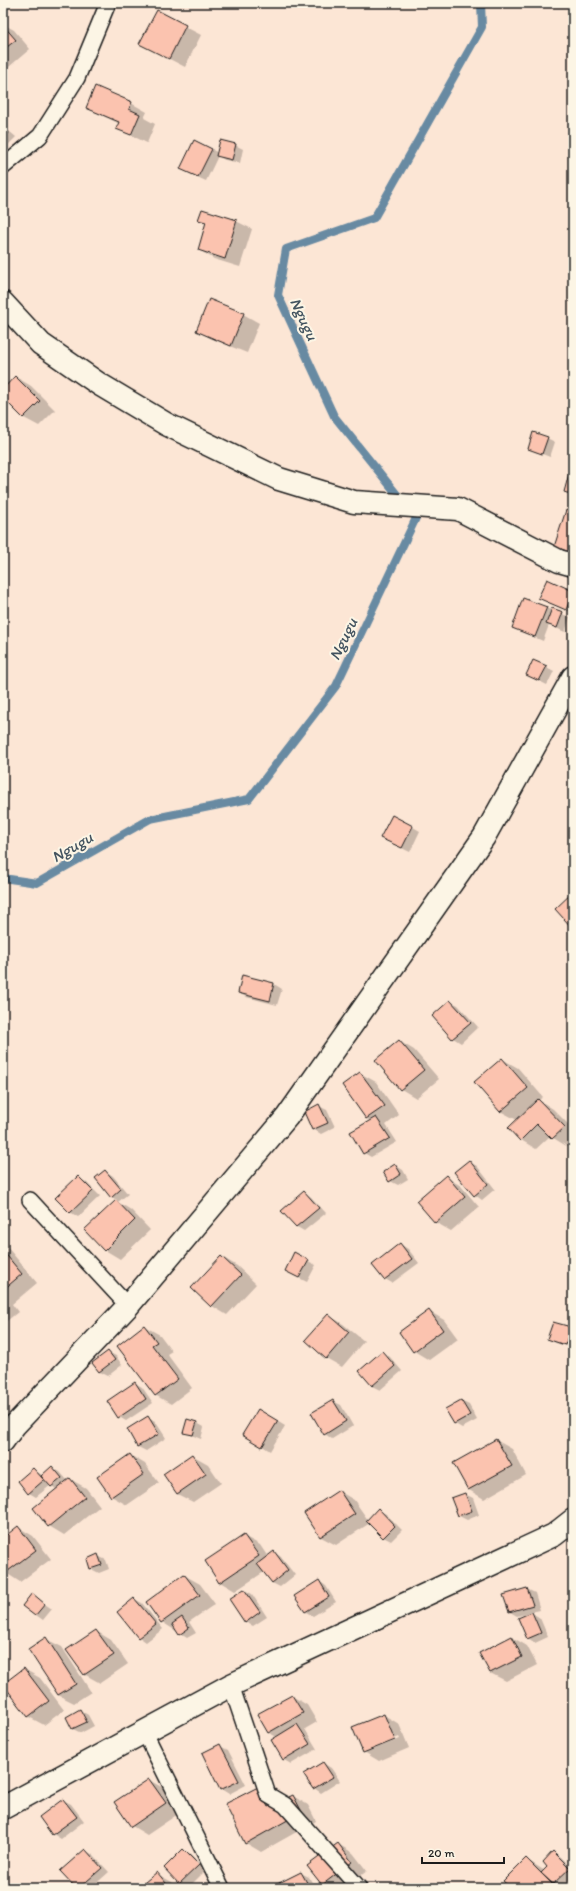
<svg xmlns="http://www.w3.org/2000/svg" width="576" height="1891" viewBox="0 0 576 1891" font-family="Itim,sans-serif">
<rect width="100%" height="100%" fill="#fce6d5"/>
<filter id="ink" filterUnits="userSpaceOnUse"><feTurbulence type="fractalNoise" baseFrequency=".025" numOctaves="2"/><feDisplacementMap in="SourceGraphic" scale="8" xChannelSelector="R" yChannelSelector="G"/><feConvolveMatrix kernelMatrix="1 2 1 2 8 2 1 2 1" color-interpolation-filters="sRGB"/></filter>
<g filter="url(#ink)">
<!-- shadow -->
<path fill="#0003" fill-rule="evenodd" d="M157 12 201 35 185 67 156 52Z
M3 24 14 30 30 49 3 72Z
M131 103 147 112 144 118 155 124 147 143 118 129 120 124 87 108Z
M3 126 16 137 5 148 3 147Z
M235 145 243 149 240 163 225 160 218 156 206 181 188 173 211 149 218 153Z
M200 219 236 221 252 229 240 267 214 259 199 250 207 223Z
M243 314 259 323 247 353 212 339 197 331Z
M16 377 31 386 55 410 39 426 24 418 3 397V390Z
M547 438 555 442 550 457 529 449Z
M573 513V556L556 546Z
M547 581 573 593V613L547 602Z
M524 600 570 617 565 632 549 625 543 641 513 628Z
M546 667 554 671 547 685 535 679Z
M413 827 420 831 410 852 389 842Z
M243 976 274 984 282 989 277 1005 246 997 239 993Z
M450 1001 458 1005 478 1027 461 1043 453 1038 433 1016Z
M399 1041 414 1050 439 1079 416 1098 401 1089Z
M502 1059 518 1068 543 1097 539 1100 553 1109 573 1129V1142L568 1147 550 1136 536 1149 521 1140 509 1128 517 1120 500 1111Z
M360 1073 376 1082 399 1115 386 1125 397 1142 371 1157 364 1153 371 1121 367 1119 343 1086Z
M319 1106 327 1110 335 1127 321 1134 313 1129Z
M469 1162 477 1166 495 1189 482 1200 475 1195Z
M395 1165 403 1170 408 1179 398 1185 390 1181Z
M105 1171 113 1176 128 1194 118 1202 131 1210 150 1230 120 1259 105 1250 85 1230 117 1200 111 1197Z
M446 1177 461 1186 479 1207 451 1231 435 1222Z
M78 1178 86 1182 100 1196 78 1217 70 1212Z
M304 1192 311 1197 326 1213 304 1231 297 1227 283 1211Z
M400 1244 408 1249 419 1263 392 1283 385 1279Z
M3 1245 8 1248 37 1283 12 1304 18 1312 3 1324Z
M222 1257 237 1266 256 1284 227 1315 212 1306Z
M308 1261 316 1265 307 1282 293 1275Z
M429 1311 444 1320 458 1339 429 1360 414 1351Z
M328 1315 343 1324 364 1341 342 1367 326 1358Z
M144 1326 160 1335 172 1351 167 1354 192 1388 171 1404 155 1395Z
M570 1328 573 1329V1348L556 1343 548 1339Z
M108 1352 116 1356 122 1365 108 1376 100 1372 94 1364Z
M382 1352 390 1357 402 1371 380 1390 372 1386 360 1371Z
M135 1383 142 1387 153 1403 126 1421 119 1417Z
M333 1401 341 1405 353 1426 332 1439 325 1434Z
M461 1401 469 1405 477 1420 462 1428 455 1424Z
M259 1410 285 1426 270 1451 244 1434Z
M148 1417 155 1421 166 1438 146 1451 138 1447 128 1429Z
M197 1423 204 1427 201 1439 184 1432Z
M496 1440 512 1449 526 1475 484 1499 469 1490 454 1464Z
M130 1455 145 1464 159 1483 127 1505 111 1496Z
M192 1455 208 1464 221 1483 193 1502 177 1494Z
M53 1468 60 1472 68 1481 70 1479 86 1488 100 1506 64 1535 49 1526 57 1490 51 1485 36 1497 29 1493 33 1469 43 1476Z
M339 1491 354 1500 368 1520 378 1510 386 1514 402 1530 391 1541 383 1537 370 1523 336 1545 321 1537 306 1513Z
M465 1494 473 1498 479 1515 467 1520 459 1516Z
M18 1527 33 1536 51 1559 20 1582 3 1571V1539Z
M244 1536 260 1545 268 1557 274 1552 281 1557 295 1575 280 1587 272 1583 264 1572 235 1591 220 1582Z
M98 1556 106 1560 109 1569 99 1573 91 1569 88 1560Z
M184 1575 200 1584 215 1604 189 1622 196 1633 187 1638 162 1622Z
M319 1581 326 1586 336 1602 313 1616 306 1612 296 1596Z
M527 1589 535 1593 540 1610 531 1612 540 1618 548 1637 535 1643 528 1638 530 1613 517 1616 510 1612Z
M244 1590 252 1594 267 1617 253 1626 245 1622Z
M32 1595 52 1609 43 1620 36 1615Z
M134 1599 142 1603 163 1629 146 1642 139 1637 118 1612Z
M96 1631 111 1640 128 1664 100 1683 84 1674Z
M512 1637 527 1646 537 1665 506 1681 490 1673Z
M46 1639 62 1647 91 1692 74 1703 58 1695Z
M24 1669 40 1678 64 1710 44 1725 29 1717 4 1684Z
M292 1696 307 1705 317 1722 305 1729 317 1749 291 1764 284 1760 272 1740 277 1737 269 1733 258 1715Z
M80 1710 88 1715 94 1726 81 1733 73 1729 67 1717Z
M384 1715 399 1724 409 1748 379 1761 364 1752ZM399 1737 400 1739 372 1750V1748Z
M220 1746 228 1750 246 1785 229 1794 221 1789Z
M323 1763 331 1768 340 1781 321 1793 314 1788Z
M149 1780 165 1789 181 1812 147 1835 132 1826Z
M258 1789 276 1804 293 1796 308 1805 316 1821 261 1852 246 1843Z
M63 1800 71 1804 84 1821 61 1839 53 1834Z
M338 1844 353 1853 367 1871 344 1888H330L323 1884Z
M85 1850 93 1855 109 1872 91 1888H77Z
M183 1851 191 1855 206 1870 188 1888 180 1883 166 1868Z
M553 1852 561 1857 573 1869V1876L562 1888H512L526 1859 545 1871 549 1867Z
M301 1873 309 1877 315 1888H277Z
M157 1874 172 1882 177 1888H140Z"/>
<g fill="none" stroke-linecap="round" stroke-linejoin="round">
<!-- stream -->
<path stroke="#688aa2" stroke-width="8" d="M3 878 37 883 150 819 249 799 336 686 416 518 334 416 278 295 286 249 374 218 482 27 481 3"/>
</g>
<!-- building -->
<path fill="#fbc3af" stroke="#1c1c1c" d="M157 10 186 25 169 59 139 44Z
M3 25 16 40 3 50Z
M95 86 132 102 129 109 140 114 131 135 116 129 119 122 86 108Z
M3 127 9 133 3 138Z
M194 140 212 149 198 177 180 169Z
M220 140 236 144 232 160 216 156Z
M202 209 237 220 225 259 198 250 206 222 198 220Z
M209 299 244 313 231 346 196 331Z
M15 376 40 401 23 418 3 398V389Z
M533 432 548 437 542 454 528 449Z
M573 459V495L564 492Z
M566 510 573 512V553L554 547Z
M547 579 573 591 566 610 538 598Z
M523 598 547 607 535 637 512 628Z
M552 608 563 612 557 628 546 624Z
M533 660 547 666 539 681 526 675Z
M392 815 413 826 402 848 380 838Z
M573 892V929L555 909Z
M242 975 274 983 270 1001 238 993Z
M450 1000 471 1023 452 1039 432 1016Z
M399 1040 424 1070 400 1090 375 1060Z
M502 1058 528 1088 500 1112 474 1082Z
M360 1072 385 1106 366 1119 342 1085Z
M538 1099 565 1127 552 1139 537 1124 520 1141 508 1128Z
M319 1104 328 1123 312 1130 304 1112Z
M376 1117 390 1138 363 1154 350 1132Z
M469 1160 488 1184 474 1196 454 1172Z
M395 1164 401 1174 389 1182 383 1172Z
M105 1170 121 1189 111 1198 95 1178Z
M446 1175 465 1197 435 1223 416 1201Z
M78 1176 93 1191 70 1213 55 1198Z
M304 1191 319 1208 296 1227 281 1211Z
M116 1200 135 1220 104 1251 84 1230Z
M400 1243 412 1259 384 1280 372 1265Z
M3 1251 22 1274 3 1290Z
M294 1252 309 1260 299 1278 285 1271Z
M221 1256 241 1275 211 1307 191 1288Z
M429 1310 443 1330 413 1352 399 1332Z
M328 1314 349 1332 326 1359 305 1340Z
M553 1322 571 1327 565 1345 547 1339Z
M144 1325 157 1342 152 1345 178 1379 155 1396 117 1346Z
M108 1351 115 1360 99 1372 92 1363Z
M382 1351 395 1366 372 1386 359 1371Z
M135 1382 146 1399 118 1418 107 1401Z
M333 1400 346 1421 324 1435 311 1413Z
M461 1400 470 1415 454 1424 445 1409Z
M258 1409 278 1421 262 1447 242 1435Z
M148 1416 159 1434 137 1447 127 1429Z
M187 1419 197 1422 193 1435 183 1433Z
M496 1439 512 1466 468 1490 453 1463Z
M130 1454 144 1474 111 1497 97 1477Z
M192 1454 206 1474 177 1494 163 1474Z
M52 1466 62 1478 51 1487 41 1476Z
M33 1468 44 1480 28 1494 18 1481Z
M70 1478 85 1497 48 1527 33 1508Z
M339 1490 355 1514 320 1537 304 1513Z
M465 1493 472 1511 458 1516 451 1498Z
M378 1508 395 1526 383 1538 366 1521Z
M18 1526 36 1550 4 1574 3 1538Z
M244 1535 259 1556 219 1583 205 1561Z
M274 1551 288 1570 272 1583 257 1564Z
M98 1554 102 1565 90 1569 87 1559Z
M184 1574 200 1595 161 1623 146 1602Z
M319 1580 329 1597 305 1612 294 1596Z
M527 1588 533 1605 509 1612 503 1595Z
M244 1589 260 1612 245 1623 229 1599Z
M32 1593 45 1604 35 1616 22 1606Z
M134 1598 156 1624 138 1638 117 1612Z
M532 1612 541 1633 527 1639 518 1618Z
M182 1617 189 1628 179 1635 172 1624Z
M96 1630 114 1655 84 1675 66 1650Z
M512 1636 522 1657 490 1673 479 1653Z
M46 1637 76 1684 58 1695 28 1649Z
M24 1668 49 1701 28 1717 3 1684Z
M292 1695 303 1713 268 1733 257 1714Z
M80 1709 87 1722 72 1729 66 1717Z
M384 1714 395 1740 363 1753 352 1727Z
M297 1724 310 1744 283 1760 271 1740Z
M220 1744 239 1781 220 1790 202 1753Z
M323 1762 333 1777 313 1789 303 1774Z
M149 1779 166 1803 131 1827 114 1802Z
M258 1787 268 1807 293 1795 302 1812 245 1844 225 1804Z
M63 1799 77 1817 52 1835 39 1817Z
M338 1843 352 1862 322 1885 307 1866Z
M85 1849 102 1868 79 1888H76L60 1871Z
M183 1849 199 1865 179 1884 164 1868Z
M553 1851 570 1868 553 1884 541 1873 547 1867 543 1862Z
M526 1858 553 1885 550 1888H511L503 1881Z
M157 1872 170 1888H138Z
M301 1872 310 1888H276L275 1885Z"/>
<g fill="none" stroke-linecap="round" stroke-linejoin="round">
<defs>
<path id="lane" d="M3 167 40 136 77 78 108 3
M30 1200 128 1306
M231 1685 268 1795 285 1805 359 1888
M145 1733 222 1888"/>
<path id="street" d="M3 303 41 344 99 384 166 424 279 479 354 502 458 509 559 561 573 565
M3 1441 14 1426 128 1306 287 1117 484 837 573 677"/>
<path id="secondary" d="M3 1808 231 1685 554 1535 573 1520"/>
</defs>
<!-- lane casing -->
<use href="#lane" stroke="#1c1c1c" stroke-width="18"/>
<!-- street casing -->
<use href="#street" stroke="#1c1c1c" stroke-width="25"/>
<!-- secondary casing -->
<use href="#secondary" stroke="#1c1c1c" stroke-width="25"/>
<!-- lane -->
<use href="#lane" stroke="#fcf5e5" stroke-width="15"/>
<!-- street -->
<use href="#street" stroke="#fcf5e5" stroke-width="22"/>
<!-- secondary -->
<use href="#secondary" stroke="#fcf5e5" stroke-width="22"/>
</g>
</g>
<g text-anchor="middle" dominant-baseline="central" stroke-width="4" stroke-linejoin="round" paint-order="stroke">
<!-- water labels -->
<g font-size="16" font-style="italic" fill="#42535f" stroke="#fcf5e5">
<text transform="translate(304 319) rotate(65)">Ngugu</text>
<text transform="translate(343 639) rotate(-64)">Ngugu</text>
<text transform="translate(72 847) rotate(-30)">Ngugu</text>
</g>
</g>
<!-- margin -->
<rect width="576" height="1891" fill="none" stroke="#fcf5e5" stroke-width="16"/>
<rect x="8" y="8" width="560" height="1875" fill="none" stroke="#1c1c1c" stroke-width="1.5" filter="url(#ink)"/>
<!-- scale -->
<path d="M422 1857v6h82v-6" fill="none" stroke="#1c1c1c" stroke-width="2"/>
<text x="428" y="1857" font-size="12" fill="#1c1c1c" stroke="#fcf5e5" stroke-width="3" paint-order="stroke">20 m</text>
</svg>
